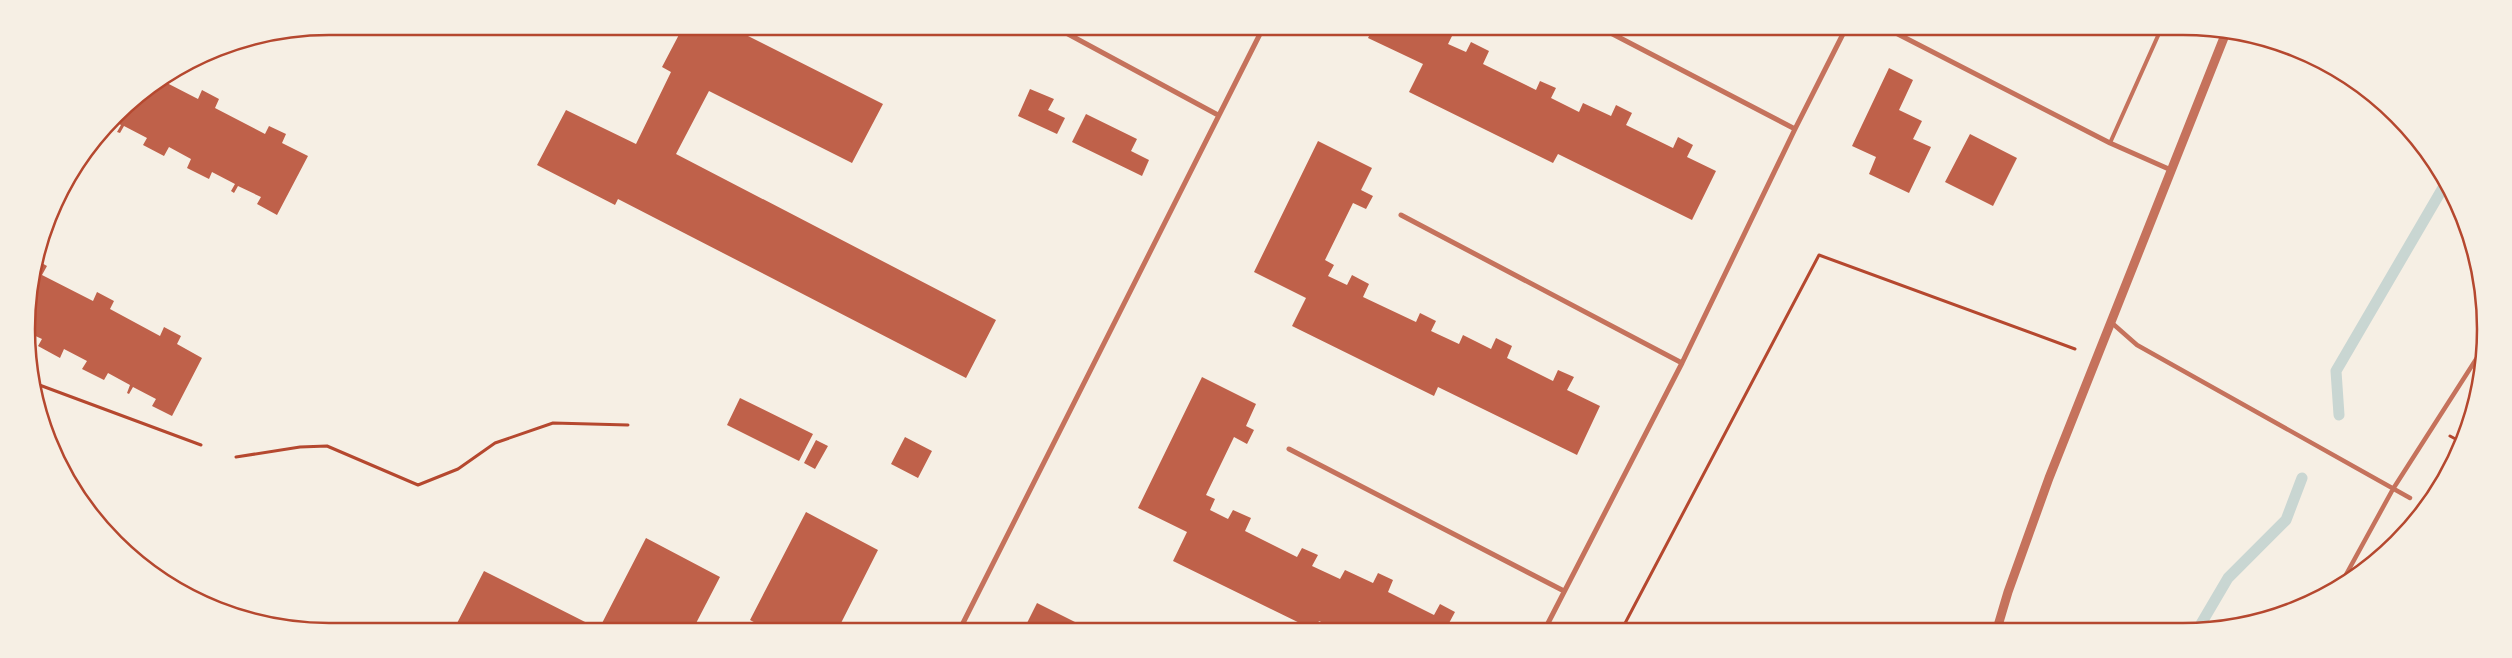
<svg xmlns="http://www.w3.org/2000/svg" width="2512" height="658" viewBox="0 0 2512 658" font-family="'Exo 2',sans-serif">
<rect width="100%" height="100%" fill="#f6efe4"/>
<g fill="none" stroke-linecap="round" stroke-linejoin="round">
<!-- stream -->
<path stroke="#c9d6d2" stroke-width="11" d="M2339 415 2336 371 2444 186
M2198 629 2228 578 2286 520 2302 478"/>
</g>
<!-- building -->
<path fill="#bf614a" d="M683 27H730L883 104 852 163 709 91 676 154 996 320 966 378 618 199 615 205 537 165 566 110 636 144 671 72 662 67Z
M1373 28H1445L1454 32 1448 44 1466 52 1471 42 1489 51 1483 64 1536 90 1540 81 1556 88 1551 98 1579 112 1583 103 1611 116 1616 105 1632 113 1626 125 1673 148 1678 137 1693 145 1687 157 1716 171 1692 220 1558 154 1553 163 1409 92 1423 64 1368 38Z
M1889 68 1913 80 1899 110 1922 121 1913 139 1931 147 1909 193 1869 174 1876 157 1852 146Z
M163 81 198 99 202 90 219 99 215 108 265 134 269 126 286 134 282 143 308 156 277 215 257 204 261 197 238 186 234 193 231 191 235 184 212 172 209 179 187 168 191 159 169 147 164 156 143 145 147 138 124 126 120 133 117 132 121 125 114 121 129 102Z
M1030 89 1054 99 1048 110 1065 118 1057 134 1018 116Z
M1086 114 1137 139 1131 151 1149 160 1142 176 1072 142Z
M1970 134 2017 158 1993 206 1945 182Z
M1318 141 1372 168 1361 190 1373 196 1366 209 1353 203 1325 260 1334 265 1328 276 1347 285 1352 275 1369 284 1363 297 1416 322 1420 313 1436 321 1431 331 1459 344 1463 335 1491 349 1496 338 1512 346 1507 358 1553 381 1558 370 1574 377 1567 390 1600 406 1577 455 1438 387 1434 396 1292 326 1306 298 1254 272Z
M40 262 47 266 42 275 93 301 97 292 114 301 110 309 160 336 164 327 181 336 177 344 202 358 172 416 152 406 156 399 133 387 129 394 127 393 130 385 108 373 104 380 82 369 87 361 64 349 60 358 38 346 42 339 29 333 27 309Z
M1202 377 1256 404 1246 426 1254 430 1247 444 1234 437 1206 495 1215 499 1210 510 1228 519 1233 510 1251 518 1245 531 1297 557 1302 548 1318 555 1312 566 1340 579 1345 570 1373 583 1378 573 1393 580 1388 592 1434 615 1440 604 1455 612 1448 625 1458 629H1336L1319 621 1315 629H1312L1173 561 1187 532 1138 508Z
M740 398 813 434 799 461 727 425Z
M905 437 932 451 918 478 891 464Z
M816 440 828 446 815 469 804 463Z
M806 512 878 550 838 629H762L763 627 750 620Z
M646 538 720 577 693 629H599Z
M484 571 599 629H454Z
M1037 603 1089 629H1024Z"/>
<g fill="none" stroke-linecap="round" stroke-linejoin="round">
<!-- path -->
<path stroke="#b5482f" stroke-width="3" d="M34 383 201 445
M2450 436 2461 442
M236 457 300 447 327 446 418 485 458 469 495 443 553 423 628 425
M1622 629 1819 255 2075 349"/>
<!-- service -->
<path stroke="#c5725c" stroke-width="4" d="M2110 143 2161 29"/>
<!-- pedestrian -->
<path stroke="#c5725c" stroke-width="4.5" d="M2112 323 2137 345 2410 498
M2422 505 2424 506
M2342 582 2393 489 2482 350"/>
<!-- minor -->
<path stroke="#c5725c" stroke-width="5" d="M1055 27 1218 115
M1601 28 1795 129
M1886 28 2110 143 2171 170
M1401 215 1682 363
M1289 449 1564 591
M960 629 1263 28
M1545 629 1682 363 1795 129 1846 28"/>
<!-- tertiary -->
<path stroke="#c5725c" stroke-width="9" d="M1997 629 2008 592 2049 478 2227 30"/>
</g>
<!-- crop -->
<path d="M0 0H2512V658H0ZM329 35H2183A294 294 0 0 1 2477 329V329A294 294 0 0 1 2183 623H329A294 294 0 0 1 35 329V329A294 294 0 0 1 329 35Z" fill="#f6efe4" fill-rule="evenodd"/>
<path fill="none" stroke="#b5482f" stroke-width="2.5" d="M329 35H2183A294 294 0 0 1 2477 329V329A294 294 0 0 1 2183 623H329A294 294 0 0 1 35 329V329A294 294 0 0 1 329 35Z"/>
</svg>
